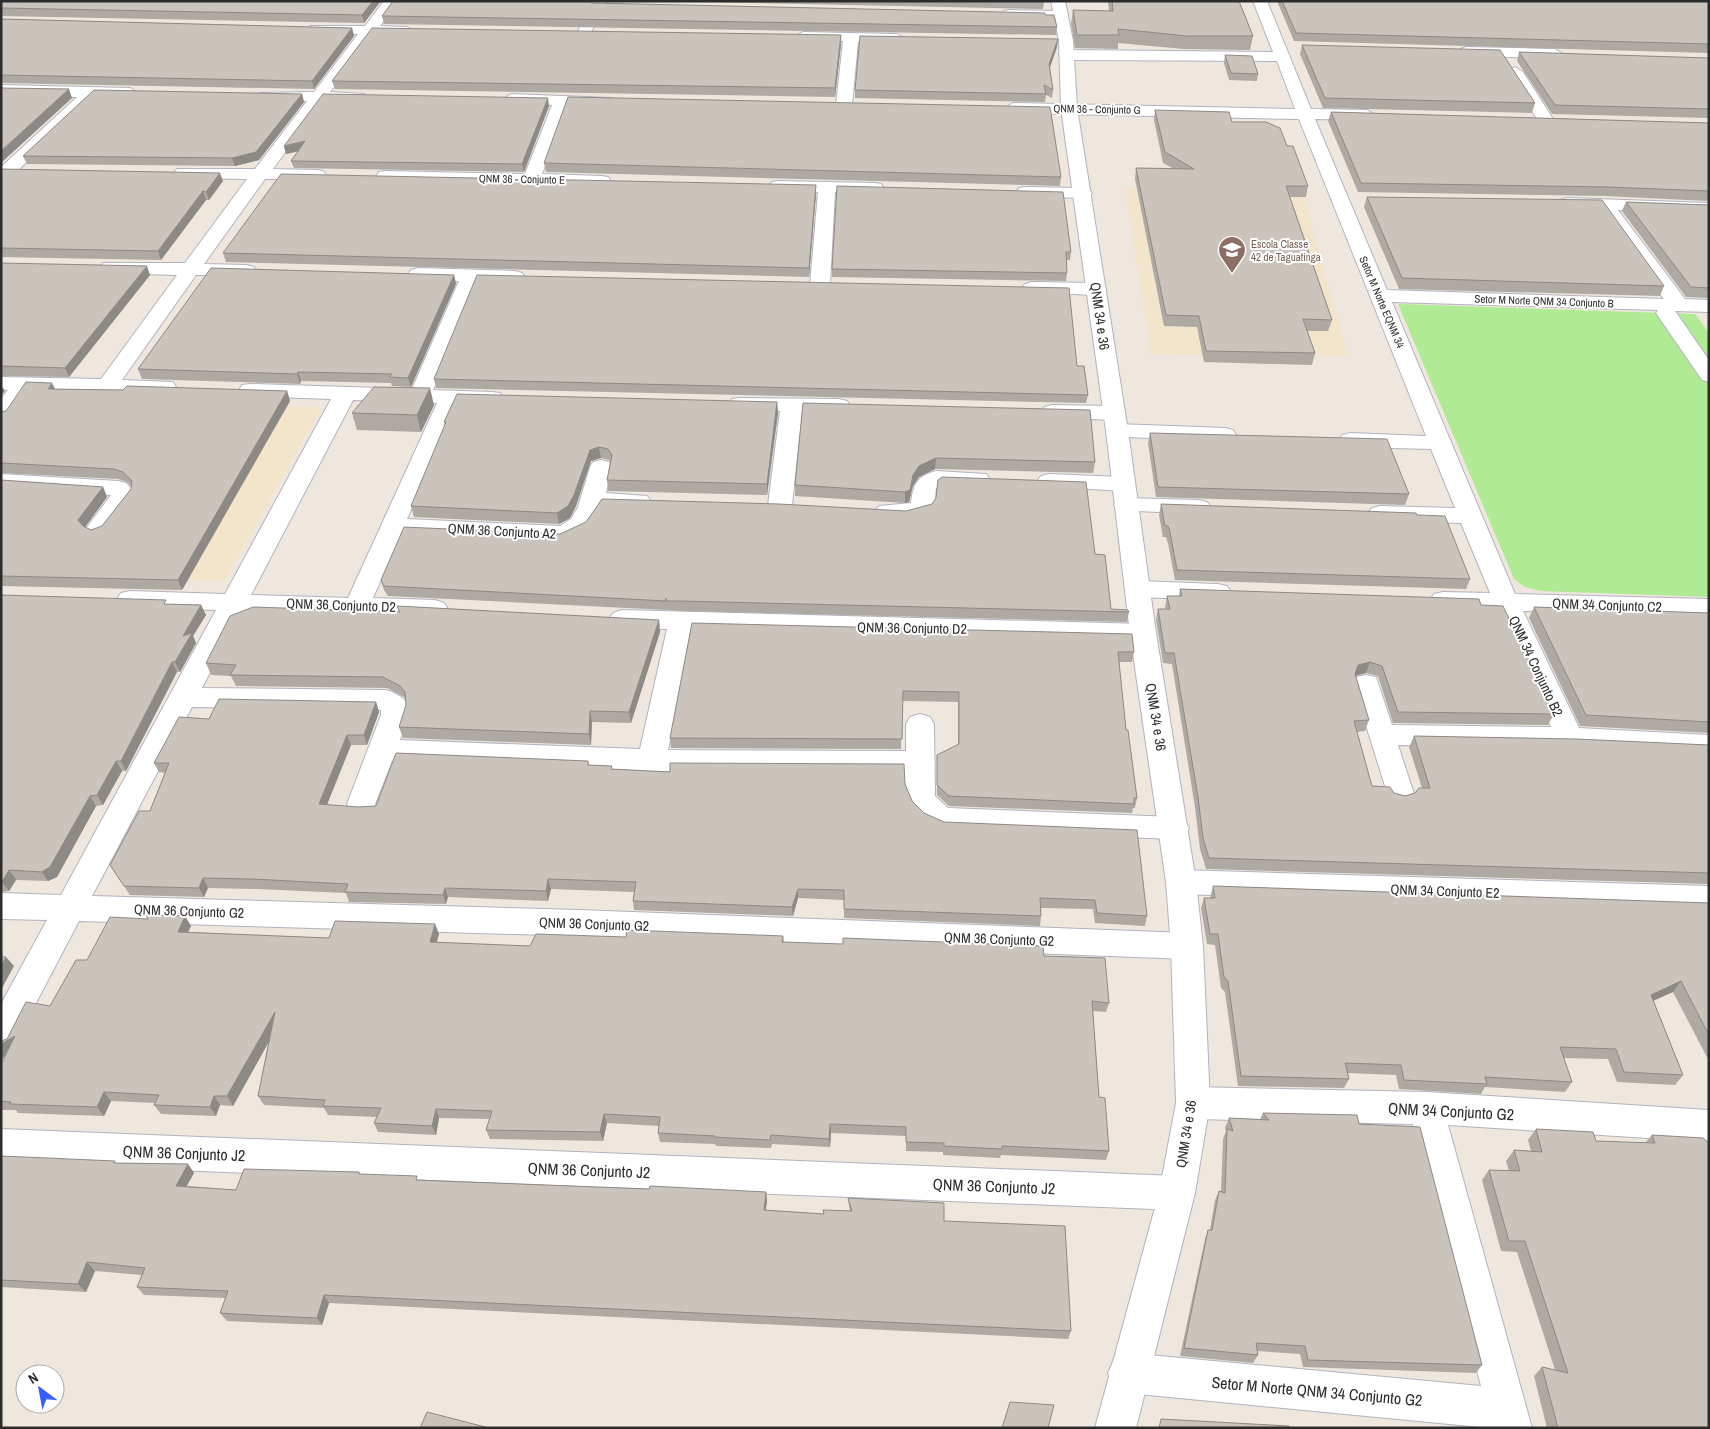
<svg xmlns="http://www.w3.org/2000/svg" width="1710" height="1429" viewBox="0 0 1710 1429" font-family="'Archivo Narrow',sans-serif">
<rect width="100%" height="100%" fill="#efe7dd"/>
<!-- education -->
<path fill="#f2e5cb" d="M1125 188 1303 194 1348 356 1151 354Z
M212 404 322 407 224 581 98 576Z"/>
<!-- green -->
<path fill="#b1ea94" d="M1398 304 1695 314 1709 333V597L1540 591 1525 587 1514 579Z"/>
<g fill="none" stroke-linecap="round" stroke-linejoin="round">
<defs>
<path id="street" d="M384 1H398L380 26 407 27 414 31 407 35H373L330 92 364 94 366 97 364 100 323 101 273 169 317 170 323 171 326 175 323 179H265L204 264 247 265 254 267 257 271 254 275H196L122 380 173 382 176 387 173 392 165 393 30 390 9 420 1 421V399L8 390 1 389V377L101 379 177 275 110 273 103 271 100 267 103 263H185L247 179 183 178 177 177 174 173 177 169H255L307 101H266L260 99 258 96 260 93 314 92 358 34 315 33 308 29 310 26H365Z
M593 1H607L589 36H579L577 33Z
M1253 1H1267L1311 109 1367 110 1375 115 1367 120 1315 119 1387 290 1664 299 1600 209 1562 207 1559 203 1562 199 1568 198 1709 203V213L1618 210 1685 299 1709 300V312L1675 311 1709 360V382L1702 380 1656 313 1658 310 1392 302 1515 594 1709 599V616L1523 611 1579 728 1709 735V755L1570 748 1398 745 1414 794 1410 802 1400 805 1390 802 1353 684 1356 677 1366 675 1376 677 1392 725 1551 727 1497 610 1443 608 1434 606 1430 600 1434 594 1443 592 1490 593 1461 523 1380 520 1372 518 1368 513 1372 508 1380 506 1455 508 1431 449 1350 447 1342 445 1339 440 1342 435 1350 433 1426 436 1299 119 1013 113 1005 108 1013 103 1295 109 1277 61 1067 60 1059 55 1067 50 1273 52Z
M1009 10 1061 11 1068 15 1061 19 1004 17 1002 14 1004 11Z
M803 32 897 34 904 38 897 42H858L852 105 844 110 836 105 843 41 798 39 796 36Z
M1466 47 1555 49 1563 54 1555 59 1461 55 1458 52 1461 49Z
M1515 67 1523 72 1553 119 1551 122H1539L1537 119 1507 72Z
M1 85 130 88 138 93 130 98 95 97 13 175H1V167L77 97 1 95Z
M511 94 611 98 613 101 611 104 605 106 568 105 542 174 602 176 608 177 611 181 608 185 385 181 379 180 376 176 379 172 385 171 525 174 552 105 505 102 503 99Z
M778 181 875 183 881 184 884 188 881 192 875 193 835 192 830 285 827 289H813L810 285 818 192 772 190 769 186 772 182Z
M1025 187 1083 188 1089 189 1092 193 1089 197 1083 198 1019 196 1016 192 1019 188Z
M418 268 515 271 522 273 525 277 522 281 478 282 433 390 492 392 500 393 503 398 500 403 492 404 458 403 407 519 560 526 571 519 578 507 590 467 593 462 601 460 609 462 612 467 606 493 647 496 651 501 647 506 639 508 602 507C593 527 583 536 562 542L401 534 373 598 435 600 444 603 448 609 444 615 435 618 242 611 202 688 386 690C418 700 409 715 400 740L640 749 667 629 622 628 613 625 609 619 613 613 622 610 1143 624 1152 627 1156 633 1152 639 1143 642 692 630 668 750 906 751V724L910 717 920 714 930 717 934 724 935 796 948 808 1174 817 1184 820 1189 828 1184 836 1174 839 944 830C913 820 904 805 905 772L652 771 392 761 372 812 362 815 352 812 347 804 381 715V710L192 707 92 896 579 910 1187 933 1198 937 1203 946 1198 955 1187 959 579 936 79 921 13 1047 1 1052V1004L47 920 1 919V893L61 895 216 610 130 607 121 605 117 599 121 593 130 591 225 594 331 399 250 396 242 395 239 390 242 385 250 384 412 389 459 281 411 278 408 274 411 270ZM353 400 437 403 348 598 251 595Z
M1032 282 1096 283 1103 285 1106 289 1103 293 1096 295 1025 292 1022 288 1025 284Z
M740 398 839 399 847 401 850 406 847 411 802 412 792 505 788 510 780 512 772 510 768 505 780 411 732 409 729 404 732 399Z
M1052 405 1114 406 1122 408 1125 413 1122 418 1114 420 1044 417 1041 412 1044 407Z
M1117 424 1225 428 1233 430 1236 435 1233 440 1225 442 1109 436 1106 431 1109 426Z
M936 471 986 474 990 479 986 484 978 486 941 485 936 488C935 495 936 507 931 512 919 521 892 520 879 516L875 511 879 506 911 503C913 485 917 476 936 471Z
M1 474 118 481 126 483 135 492 134 498 105 535 97 538 89 535 85 530 111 495 1 488Z
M1049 474 1123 477 1131 479 1135 484 1131 489 1123 491 1041 486 1037 481 1041 476Z
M1126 498 1199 500 1207 502 1211 507 1207 512 1199 514 1118 510 1114 505 1118 500Z
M1138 581 1218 584 1227 586 1231 592 1227 598 1218 600 1138 597 1129 595 1125 589 1129 583Z
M1181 870 1709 886V912L1181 894 1170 891 1166 882 1170 873Z
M1193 1087 1426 1092 1709 1110V1142L1448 1125 1532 1428H1491L1128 1393 1114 1387 1108 1373 1114 1359 1128 1353 1481 1386 1413 1124 1193 1119 1181 1114 1176 1103 1181 1092Z
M1 1129 1177 1176 1190 1181 1195 1193 1190 1205 1177 1210 1 1163Z"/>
<path id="secondary" d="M1051 1H1065L1073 41 1077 108 1128 431 1156 633 1196 882 1203 946 1210 1103 1195 1193 1136 1428H1095L1159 1193 1176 1103 1171 946 1166 882 1130 633 1106 431 1061 108 1059 41Z"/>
</defs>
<!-- street casing -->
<use href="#street" stroke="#b1b3c1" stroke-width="2"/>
<!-- secondary casing -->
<use href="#secondary" stroke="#b1b3c1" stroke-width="2"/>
<!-- street -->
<use href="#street" fill="#fff" fill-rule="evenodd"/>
<!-- secondary -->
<use href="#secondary" fill="#fff" fill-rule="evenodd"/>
</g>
<!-- wall -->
<path fill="#aea9a2" d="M1 1H381L364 23 1 16Z
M393 1H594L591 2 592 3 1045 15 1057 27 1056 35 384 24 382 16Z
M656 1H1044L1043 9Z
M1108 1H1239L1253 36 1250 50 1184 49 1118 43V49L1075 48 1071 24 1073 10 1109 11Z
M1277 1H1709V53L1294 41Z
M1 19 352 28 354 36 314 89 1 83Z
M841 35V44L835 97 335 89 332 81Z
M1302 45 1535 103 1532 113 1323 108 1300 54Z
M1057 47 1050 68 1053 90 1052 98 1046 95 1045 102 855 98V90Z
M1519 52 1709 58V118L1552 114 1517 61Z
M1225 55 1258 74 1257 81 1229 80 1224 63Z
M302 94 304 102 259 160 235 166 27 164 23 156Z
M549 106 524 172 294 168 291 161 298 151 286 154 284 146Z
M1155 110 1232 122 1287 146 1308 186 1306 197H1290L1332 320 1328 331H1307L1315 353 1312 365 1204 362 1197 327 1164 326 1135 179 1136 168 1174 169 1163 163 1154 120Z
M1331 112 1709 123V201L1604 196 1358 192 1328 121Z
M544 163 1061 177 1060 186 546 172Z
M1 169 223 181 209 200H206L161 260 1 257Z
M816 185V194L809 277 226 262 223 253Z
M1367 197 1664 286 1660 296 1399 289 1364 207Z
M1626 202 1709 205V298L1686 297 1622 211Z
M1071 252 1070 260H1066L1067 273 1066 281 832 277V269Z
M1 263 150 275 69 377 1 376Z
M454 275 456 284 411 387 392 386 391 383 301 381 300 384 142 379 138 369Z
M1077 366 1088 395 1086 403 436 388 434 379Z
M55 389 123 390 287 391 290 401 182 590 1 586V480L103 487 107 497 85 527 91 530 102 526 131 489V486L127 482 118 479 1 473V412L6 411Z
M777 402 778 413 767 495 608 491 607 480 610 462 609 460 601 458 591 461 576 506 570 518 559 524 414 517 411 506 445 426 444 422Z
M803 403 1095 462 1093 473 935 469 919 477 913 486 909 502 905 503 795 496V485Z
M434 405 421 432 357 430 352 413Z
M1150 433 1409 494 1405 505 1156 497 1148 443Z
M1161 504 1417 515 1470 579 1466 589 1175 580 1168 543 1166 537H1163L1159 515Z
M560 534 1095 554 1111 609 1129 612 1127 622 681 611 668 610 667 609V610L388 596 384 590 381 580Z
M1180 589 1481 605 1554 714 1548 725 1393 723 1378 676 1366 673 1356 676 1369 720 1365 731 1357 732 1372 786 1405 796 1415 793 1422 788 1409 747 1414 736 1709 745V884L1206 869 1200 849 1195 807 1172 664 1163 663 1156 620 1158 609H1166L1165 607 1167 596H1179Z
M1 595 168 604 201 605 206 615 193 636 196 643 180 672H177L126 771H122L103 805 96 806 57 877 48 881 16 880 9 891 1 892Z
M397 606 659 620 660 632 631 723 592 722 591 745 403 738 399 727 406 705V699L404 697 387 688 236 686 231 676 211 675 206 663 399 612Z
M1534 607 1709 613V733L1580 726 1529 618Z
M692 623 1134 652 1132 662H1119L1126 730 1137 798 1135 808H1133L1132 813 949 806 937 795V755L958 745V702L902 701 901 749 671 748 670 738Z
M376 702 379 712 367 745H351L327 805 358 807 376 806 588 761 589 765 613 769 905 784 912 801 924 813 1147 916 1145 926 1095 923 1093 909 1041 908V916L1040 926 844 918V900L798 898 793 916 634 910 633 901 634 892 551 889 548 901 448 897 446 904 349 902 346 893 257 889 208 888 204 897 130 895 110 865 150 811 165 773 159 772 154 763 209 719Z
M1213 886 1709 903V1061L1673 992 1653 1000 1683 1075 1675 1085 1617 1082 1608 1059 1563 1058 1572 1082 1565 1092 1485 1087 1481 1094 1399 1089 1396 1075 1348 1073 1349 1079 1344 1088 1238 1086 1225 992 1221 988 1215 945 1207 944 1201 908 1204 898H1210Z
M185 916 191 926 188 932 329 938 439 934 436 942 530 946 626 937 783 936 784 942 1044 956 1109 1003 1106 1012 1093 1011 1099 1097 1109 1151 1106 1160 1001 1155 1000 1158 943 1155V1152L906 1151V1136L831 1133 830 1147 772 1144 771 1148 716 1146 715 1144 660 1142 658 1133 659 1126 607 1123 603 1141 490 1139 486 1130 490 1119 439 1118 436 1135 378 1132 374 1123 377 1117 328 1115 324 1108 264 1105 258 1096 269 1041 233 1106 220 1105 216 1116 161 1114 154 1105 155 1103 111 1101 104 1116 18 1113 16 1110H1V1064L5 1057 1 1059V1041L7 1039 50 1006 87 960 148 919Z
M1263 1113 1359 1124 1482 1365 1476 1373 1303 1367 1300 1354 1257 1351 1258 1355 1253 1363 1180 1356 1205 1239 1208 1230H1210L1215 1200 1219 1191 1221 1192 1223 1139 1226 1131 1225 1128 1229 1118 1260 1119Z
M1536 1129 1596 1141 1645 1143 1652 1135 1709 1143V1428H1547L1534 1376 1542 1367 1555 1370 1517 1252 1501 1251 1482 1180 1489 1170 1509 1171 1506 1161 1514 1150 1531 1151 1528 1140Z
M1 1156 117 1163 188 1164 194 1173 187 1186 236 1190 359 1172 360 1174 419 1180 649 1189 766 1192 767 1201 766 1210 824 1214 850 1211 849 1206 848 1198 944 1221 1071 1331 1068 1339 329 1303 322 1325 227 1321 220 1313 226 1298 144 1295 137 1287 142 1275 95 1271 86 1292 1 1287Z"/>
<!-- shaded-wall -->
<path fill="#8d8984" d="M373 1H381L364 23 362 15Z
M352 28 354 36 314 89 312 81Z
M841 35V44L835 97V88Z
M1058 39 1057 47 1048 72 1049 64Z
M69 89 72 98 1 163V151Z
M302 94 304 102 259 160 235 166 232 158Z
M548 98 549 106 524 172 522 164Z
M305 141 308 149 286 154 284 146Z
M220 173 223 181 209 200 206 192Z
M816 185V194L809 277V268Z
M203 191 206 200 161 260 158 251Z
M147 266 150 275 69 377 65 368Z
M454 275 456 284 411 387 408 378Z
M298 372 301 381 300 384 297 374Z
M52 383 57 393 48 389Z
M1 385 5 391 1 396Z
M430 388 434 405 421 432 417 415Z
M287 391 290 401 182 590 178 580Z
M777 402 778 413 767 495V484Z
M599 447 601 458 591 461 576 506 570 518 559 524 557 513 590 450Z
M936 458 935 469 919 477 913 486 909 502 905 503V492L913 475 919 466Z
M103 487 107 497 83 530 78 520Z
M201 605 206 615 193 636 196 643 180 672 175 662 183 636Z
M659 620 660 632 631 723 629 712Z
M172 662 177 672 126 771 121 761Z
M1370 662 1366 673 1354 676 1358 665Z
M376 702 379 712 367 745 364 735Z
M590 711 592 722 591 745 589 734Z
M347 735 351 745 323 814 319 804Z
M116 761 122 771 103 805 97 795Z
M90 796 96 806 57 877 48 881 42 872Z
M9 870 16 880 9 891 2 882Z
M203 878 208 888 204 897 199 888Z
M548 879 551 889 548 901 546 891Z
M445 888 448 897 446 904 443 895Z
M798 889V898L793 916 792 907Z
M185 916 191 926 184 941 178 932Z
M435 924 439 934 434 952 430 942Z
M6 957 14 966 1 990V966Z
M1681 981 1673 992 1644 1005 1651 995Z
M275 1012 280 1022 233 1106 227 1096Z
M15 1036 22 1045 1 1059V1044Z
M104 1092 111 1101 104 1116 97 1107Z
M214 1096 220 1105 216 1116 210 1107Z
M436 1109 439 1118 436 1135 432 1126Z
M604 1114 607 1123 603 1141 600 1132Z
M830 1124 831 1133 830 1147 829 1139Z
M188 1164 194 1173 182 1194 176 1186Z
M766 1192 767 1201 764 1218V1210Z
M87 1262 95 1271 86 1292 78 1284Z
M324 1295 329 1303 322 1325 317 1318Z"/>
<!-- building -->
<path fill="#cac4bc" stroke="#8d8984" d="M1 1H373L362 15 1 8Z
M393 1H590L592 3 1045 13V15H1054L1057 27 382 16Z
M1112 1H1239L1253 36H1187L1118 29 1119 35H1077L1073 10 1113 11Z
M1282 1H1709V44L1296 33Z
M1 19 352 28 312 81 1 75Z
M372 28 841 35 835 88 332 81Z
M860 36 1058 39 1049 64 1053 90 1044 85 1046 94 855 90Z
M1302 45 1500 50 1535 103 1325 98Z
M1519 52 1709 58V109L1555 105Z
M1225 55 1252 56 1258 74 1231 73Z
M1 88 69 89 1 151Z
M94 90 302 94 256 152 232 158 23 156Z
M323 94 548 98 522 164 291 161 305 141 284 146Z
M568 97 1050 107 1061 177 544 163Z
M1155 110 1229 112 1232 122H1266L1280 128 1287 146H1293L1308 186H1286L1332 320 1303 319 1315 353 1206 351 1199 316 1166 315 1136 168 1194 169 1165 152Z
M1331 112 1709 123V191L1608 187 1361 183Z
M1 169 220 173 206 192 203 191 158 251 1 248Z
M281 174 816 185 809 268 223 253Z
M837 186 1063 192 1071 252H1066L1067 273 832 269Z
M1367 197 1602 200 1664 286 1402 278Z
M1626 202 1709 205V288L1691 287Z
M1 263 147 266 65 368 1 366Z
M211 268 454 275 408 378 389 377 392 374 298 372 297 374 138 369Z
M477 275 1069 288 1077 366H1084L1088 395 434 379Z
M26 382 52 383 48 389 123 390 127 386 287 391 178 580 1 576V480L103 487 78 520 83 526 91 530 102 526 131 489 132 481 123 472 114 469 1 463V412L6 411Z
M374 387 430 388 417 415 352 413Z
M457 394 777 402 767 484 607 480 612 455 608 449 599 447 590 450 574 495 568 506 557 513 411 506 446 422H444Z
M803 403 1090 410 1095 462 936 458 919 466 913 475 910 490 905 492 795 485Z
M1150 433 1387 439 1409 494 1158 487Z
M942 477 1086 482 1095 554 1105 555 1111 609 1128 610 1129 612 680 601H666V598V601L384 586 381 580 404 527 560 534 586 522 602 499 779 504 906 511 932 504 936 498 938 480Z
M1161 504 1416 513 1417 515 1445 516 1470 579 1177 570 1170 532 1168 526H1165Z
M1180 589 1479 599 1481 605 1503 606 1554 714 1398 712 1382 666 1370 662 1358 665 1355 674 1369 720 1354 721 1372 786 1390 787 1394 793 1405 796 1415 793 1419 788H1430L1414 736 1576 739 1709 745V873L1209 858 1203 838 1198 797 1174 653H1165L1158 609H1170L1167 596H1182Z
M1 595 166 600 164 604 201 605 183 636 192 633 175 662H172L121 761H116L97 795 90 796 50 867 42 872 9 870 2 882H1Z
M397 606 659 620 629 712 590 711 589 734 399 727 406 705 405 692 400 686 383 677 230 675 236 665 206 663 230 616 253 607 400 612Z
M1534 607 1709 613V722L1586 715Z
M692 623 1132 634 1134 652H1118L1126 730H1128L1137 798H1134V804L949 796 937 785V755L959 744V692L903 691 902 739 670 738Z
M219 699 376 702 364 735H347L319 804 358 807 376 806 396 753 588 761V765L612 766 611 769 670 772V763L904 764 905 784 912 801 924 813 944 822 1137 830 1147 916 1097 913 1095 900 1040 898 1041 916 844 909V890L798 889 792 907 633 901 636 882 548 879 546 891 445 888 443 895 345 892 348 884 252 879 203 878 199 888 124 886 110 865 139 811H150L169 763H154L179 717 209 719Z
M1213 886 1709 903V1035L1681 981 1651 995 1683 1075 1624 1072 1616 1049 1560 1047 1572 1082 1485 1077 1487 1084 1404 1080 1401 1065 1345 1063 1349 1079 1241 1076 1228 981 1224 977 1218 934H1210L1204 898H1215Z
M146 915 185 916 178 932 329 938 335 921 435 924 430 942 530 946 536 934 626 937 627 930 783 936 782 942 843 944V938L1043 946 1044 956 1105 958 1109 1003 1092 1001 1099 1097 1105 1098 1109 1151 1002 1146V1149L944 1146V1143L906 1142V1127L830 1124 829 1139 771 1135 770 1140 714 1137 715 1136 658 1133 660 1117 604 1114 600 1132 486 1130 492 1111 436 1109 432 1126 374 1123 381 1108 323 1106 325 1100 258 1096 275 1012 227 1096H214L210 1107 154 1105 159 1095 104 1092 97 1107 10 1104 11 1102 1 1101V1064L15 1036 1 1044V1041L7 1039 26 1002 50 1006 76 960H87L110 917 148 919Z
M1 957H6L1 966Z
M1263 1113 1357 1115 1359 1124 1420 1127 1482 1365 1308 1360 1305 1346 1256 1343 1258 1355 1184 1348 1208 1230H1212L1219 1191 1225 1193 1227 1129 1233 1131 1229 1118 1269 1120Z
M1536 1129 1593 1132 1596 1141 1655 1143 1652 1135 1703 1138 1709 1143V1428H1558L1542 1367 1568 1373 1525 1241H1509L1489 1170 1520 1171 1514 1150 1542 1152Z
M1 1156 115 1161 114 1163 188 1164 176 1186 236 1190 244 1169 359 1172V1174L417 1176 416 1180 649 1189 650 1186 766 1192 764 1210 824 1214 823 1210 852 1211 848 1198 944 1203V1221L1065 1226 1071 1331 324 1295 317 1318 253 1315 220 1313 228 1291 137 1287 145 1268 87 1262 78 1284 1 1280Z
M1010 1402 1054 1405 1048 1428H1002Z
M427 1412 489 1428H420Z
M1161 1419 1289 1426V1428H1159Z"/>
<!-- icons -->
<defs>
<symbol id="school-pin" viewBox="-11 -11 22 30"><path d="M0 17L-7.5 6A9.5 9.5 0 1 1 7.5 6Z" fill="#8d6e63" stroke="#fff"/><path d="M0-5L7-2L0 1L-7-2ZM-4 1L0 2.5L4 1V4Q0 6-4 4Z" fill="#fff"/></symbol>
</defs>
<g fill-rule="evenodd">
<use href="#school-pin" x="1216" y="234" width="32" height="43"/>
</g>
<g text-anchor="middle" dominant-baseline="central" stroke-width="4" stroke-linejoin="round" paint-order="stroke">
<!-- far-street labels -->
<g font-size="11" fill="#2c2c2c" stroke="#fff">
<text transform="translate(1097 109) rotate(1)">QNM 36 - Conjunto G</text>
<text transform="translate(522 179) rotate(1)">QNM 36 - Conjunto E</text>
<text transform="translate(1544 301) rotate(2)">Setor M Norte QNM 34 Conjunto B</text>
<text transform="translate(1382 302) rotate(67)">Setor M Norte EQNM 34</text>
</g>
<!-- far-education labels -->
<g font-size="11" fill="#785e54" stroke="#fff" text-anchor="start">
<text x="1251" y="244">Escola Classe<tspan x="1251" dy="13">42 de Taguatinga</tspan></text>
</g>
<!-- street labels -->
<g font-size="14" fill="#2c2c2c" stroke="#fff">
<text transform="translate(1100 316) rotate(82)">QNM 34 e 36</text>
<text transform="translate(502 531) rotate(3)">QNM 36 Conjunto A2</text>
<text transform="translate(341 605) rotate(2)">QNM 36 Conjunto D2</text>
<text transform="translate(1607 605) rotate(2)">QNM 34 Conjunto C2</text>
<text transform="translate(912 628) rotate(1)">QNM 36 Conjunto D2</text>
<text transform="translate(1536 666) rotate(65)">QNM 34 Conjunto B2</text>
<text transform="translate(1156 717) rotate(81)">QNM 34 e 36</text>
<text transform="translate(1445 891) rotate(2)">QNM 34 Conjunto E2</text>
<text transform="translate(189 911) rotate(2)">QNM 36 Conjunto G2</text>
<text transform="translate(594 924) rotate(2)">QNM 36 Conjunto G2</text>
<text transform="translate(999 939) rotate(2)">QNM 36 Conjunto G2</text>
<text transform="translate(1186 1134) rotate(-81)">QNM 34 e 36</text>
</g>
<!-- near-street labels -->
<g font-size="16" fill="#2c2c2c" stroke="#fff">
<text transform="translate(1451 1111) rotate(3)">QNM 34 Conjunto G2</text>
<text transform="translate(184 1153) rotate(2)">QNM 36 Conjunto J2</text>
<text transform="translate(589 1170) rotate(2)">QNM 36 Conjunto J2</text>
<text transform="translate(994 1186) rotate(2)">QNM 36 Conjunto J2</text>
<text transform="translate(1317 1391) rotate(5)">Setor M Norte QNM 34 Conjunto G2</text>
</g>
</g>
<!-- border -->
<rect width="1710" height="1429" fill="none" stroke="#2c2c2c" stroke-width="5"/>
<!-- north arrow -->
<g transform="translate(40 1389) rotate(328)"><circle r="24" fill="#ffffff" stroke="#ababab"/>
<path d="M0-4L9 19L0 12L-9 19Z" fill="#395eff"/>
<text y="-8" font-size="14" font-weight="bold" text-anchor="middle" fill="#2c2c2c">N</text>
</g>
</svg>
